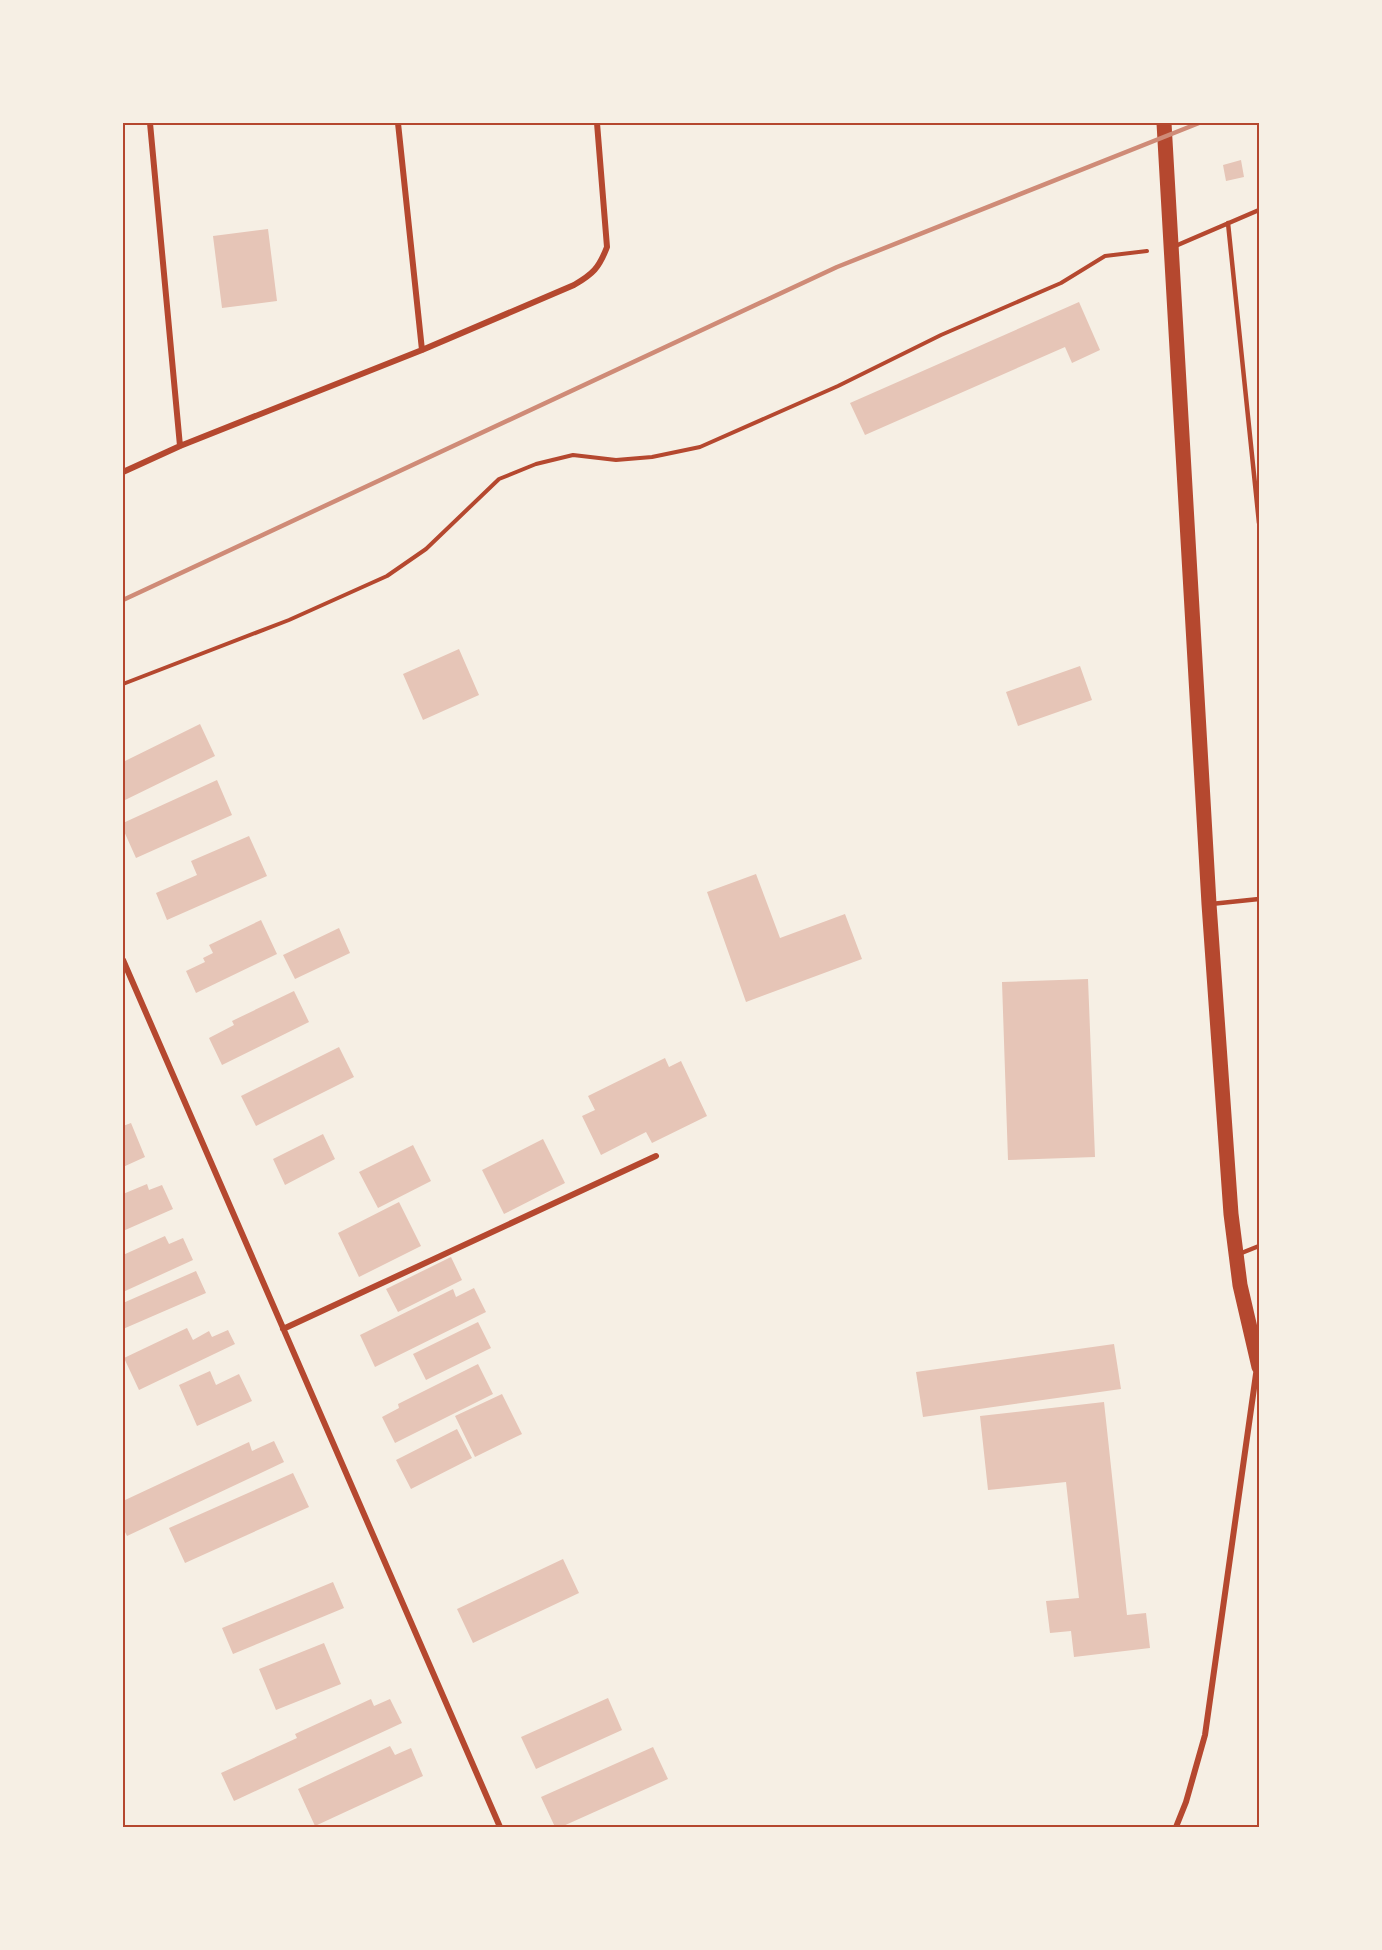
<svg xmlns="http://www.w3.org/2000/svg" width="1382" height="1950" viewBox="0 0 1382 1950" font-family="'Sofia Sans Condensed',sans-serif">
<rect width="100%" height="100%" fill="#f6efe4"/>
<!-- building -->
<path fill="#e6c5b7" d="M1241 160 1244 177 1226 181 1223 165Z
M268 229 277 301 222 308 213 236Z
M1079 302 1100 350 1072 363 1065 347 865 435 850 403Z
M459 649 479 695 423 720 403 674Z
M1080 666 1092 700 1018 726 1006 692Z
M200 724 215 756 123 801V762Z
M217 780 232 815 136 858 123 829V823Z
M249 836 267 876 167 920 156 893 197 875 191 861Z
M756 874 780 938 845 914 862 959 746 1002 707 892Z
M261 920 277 954 196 993 186 971 205 962 203 958 213 953 209 945Z
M339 928 350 953 295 979 283 955Z
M1088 979 1095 1157 1008 1160 1002 982Z
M294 991 309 1022 222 1065 209 1038 234 1025 232 1021Z
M339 1047 354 1077 256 1126 241 1096Z
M665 1058 669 1067 681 1061 707 1116 652 1143 646 1132 601 1155 582 1116 595 1110 588 1096Z
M131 1123 145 1157 123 1167V1126Z
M323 1134 335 1159 285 1185 273 1159Z
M543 1139 565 1183 504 1214 482 1170Z
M413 1145 431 1181 378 1208 359 1172Z
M147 1184 149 1190 162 1185 173 1209 123 1231V1194Z
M399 1202 421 1246 359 1277 338 1233Z
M165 1236 169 1244 183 1238 193 1260 123 1292V1255Z
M451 1257 462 1280 398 1312 386 1289Z
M196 1271 206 1293 123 1329V1303Z
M474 1288 486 1312 375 1367 360 1335 453 1289 456 1297Z
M478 1322 491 1348 426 1380 413 1354Z
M187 1328 193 1340 209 1331 212 1337 228 1330 235 1344 139 1390 124 1358Z
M1114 1344 1121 1389 923 1417 916 1372Z
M478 1364 493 1394 395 1443 382 1417 399 1408 398 1404Z
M210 1371 216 1385 239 1374 252 1401 197 1426 179 1385Z
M502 1394 522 1434 475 1457 455 1416Z
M1104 1402 1127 1615 1146 1613 1150 1648 1074 1657 1071 1631 1050 1633 1046 1601 1079 1598 1066 1482 988 1490 980 1416Z
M457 1429 472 1458 411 1489 396 1460Z
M274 1441 284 1462 127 1536 123 1528V1501L249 1442 252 1451Z
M293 1473 309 1507 185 1563 169 1528Z
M563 1559 579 1593 473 1643 457 1609Z
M333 1582 344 1608 233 1654 222 1628Z
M324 1643 341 1684 276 1710 259 1669Z
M608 1698 622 1730 536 1769 521 1737Z
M371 1699 374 1706 390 1699 402 1723 234 1801 221 1773 297 1738 295 1734Z
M390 1746 395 1755 411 1748 423 1776 315 1826 298 1789Z
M653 1747 668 1779 561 1827H555L541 1797Z"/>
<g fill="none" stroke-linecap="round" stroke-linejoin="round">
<!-- path -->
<path stroke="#b5482f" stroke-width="4" d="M123 684 289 620 387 576 426 549 499 479 536 464 573 455 616 460 652 457 700 447 838 386 941 335 1061 283 1105 256 1147 251"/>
<!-- service -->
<path stroke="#b5482f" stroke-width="4.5" d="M1228 223 1259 523
M1173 247 1259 210
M1211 904 1259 899
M1239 1254 1259 1246"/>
<!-- minor -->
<path stroke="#b5482f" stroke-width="6" d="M150 123 180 446
M398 123 422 350
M123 472 180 446 422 350 574 285C593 274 599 268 607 247L597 123
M123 960 500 1827
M283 1329 656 1156
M1176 1827 1186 1802 1205 1735 1257 1367"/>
<!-- primary -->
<path stroke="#b5482f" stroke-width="15" d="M1164 123 1209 904 1231 1214 1240 1285 1259 1367"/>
<!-- rail -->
<path stroke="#cf8b77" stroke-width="4.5" d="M123 600 837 267 1199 123"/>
</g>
<!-- border -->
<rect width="1382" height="1950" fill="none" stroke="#f6efe4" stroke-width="249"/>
<rect x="124" y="124" width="1134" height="1702" fill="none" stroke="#b5482f" stroke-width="2"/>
</svg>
